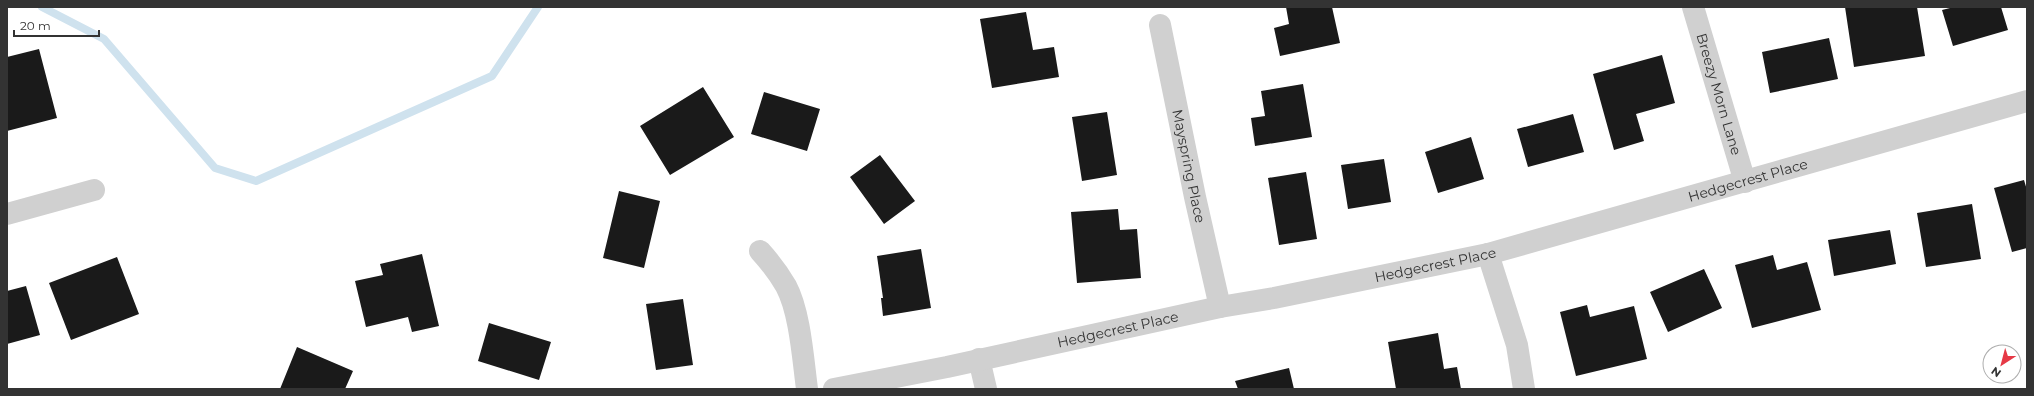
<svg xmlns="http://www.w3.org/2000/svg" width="2034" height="396" viewBox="0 0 2034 396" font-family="Montserrat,sans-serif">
<rect width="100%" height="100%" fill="#fff"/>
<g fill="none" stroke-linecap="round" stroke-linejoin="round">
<!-- stream -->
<path stroke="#cfe2ee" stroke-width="8" d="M42 7 104 39 215 168 256 181 492 76 538 7"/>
</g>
<!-- building -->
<path fill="#1a1a1a" d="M1286 7H1332L1340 43 1280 56 1274 28 1289 24Z
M1845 7H1917L1925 56 1854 67Z
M1954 7H2001L2008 30 1953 46 1942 10Z
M1026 12 1033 50 1054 47 1059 77 992 88 980 19Z
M1829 38 1838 79 1770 93 1762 52Z
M39 49 57 118 7 131V57Z
M1662 55 1675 103 1636 114 1644 141 1614 150 1593 74Z
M1303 84 1312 137 1255 146 1251 118 1265 116 1261 91Z
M703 87 734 137 670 175 640 126Z
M764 92 820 109 807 151 751 134Z
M1107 112 1117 175 1082 181 1072 117Z
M1573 114 1584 152 1528 167 1517 129Z
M1471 137 1484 179 1438 193 1425 152Z
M880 155 915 201 884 224 850 177Z
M1384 159 1391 202 1348 209 1341 165Z
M1306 172 1317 239 1279 245 1268 178Z
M2024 180 2027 190V248L2012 252 1994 188Z
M619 191 660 201 644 268 603 258Z
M1972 204 1981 259 1926 267 1917 213Z
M1118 209 1120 230 1137 229 1141 278 1077 283 1071 212Z
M1890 230 1896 264 1834 276 1828 240Z
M921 249 931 308 883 316 881 298H883L877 256Z
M422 254 439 326 412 332 408 317 366 327 355 281 383 275 380 264Z
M1773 255 1777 270 1807 262 1821 310 1752 328 1735 265Z
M117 257 139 314 71 340 49 283Z
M1704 269 1722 308 1668 332 1650 292Z
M26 286 40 335 7 344V291Z
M683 299 693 365 656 370 646 304Z
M1587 305 1590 317 1634 306 1647 359 1576 376 1560 312Z
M489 323 551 342 539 380 478 361Z
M1438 333 1444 369 1457 367 1461 389H1396L1388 342Z
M297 347 353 371 345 389H280Z
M1289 368 1294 389H1238L1235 381Z"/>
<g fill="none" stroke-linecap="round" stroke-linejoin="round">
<!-- street -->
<g stroke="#d0d0d0" stroke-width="22">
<path id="s1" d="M1693 7 1745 182"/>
<path id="s2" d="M1160 25 1195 197 1220 307"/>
<path d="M7 214 94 190"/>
<path d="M760 251C770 262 779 274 786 286 800 312 803 359 807 389"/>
<path d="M1488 254 1517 345 1524 389"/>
<path d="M979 359 986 389"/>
<path id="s3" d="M834 389 947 367 1220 307 1274 298 1488 254 2027 101"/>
</g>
</g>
<g text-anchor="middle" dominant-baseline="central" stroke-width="4" stroke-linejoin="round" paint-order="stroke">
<!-- street labels -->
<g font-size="14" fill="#333" stroke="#fff">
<text stroke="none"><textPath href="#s1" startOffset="91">Breezy Morn Lane</textPath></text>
<text stroke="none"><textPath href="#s2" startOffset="144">Mayspring Place</textPath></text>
<text stroke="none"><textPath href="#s3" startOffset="938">Hedgecrest Place</textPath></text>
<text stroke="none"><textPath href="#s3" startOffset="614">Hedgecrest Place</textPath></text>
<text stroke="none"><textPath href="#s3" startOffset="290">Hedgecrest Place</textPath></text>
</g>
</g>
<!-- border -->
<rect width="2034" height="396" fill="none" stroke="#333333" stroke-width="16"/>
<!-- north arrow -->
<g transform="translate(2002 364) rotate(216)"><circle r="19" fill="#ffffff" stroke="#adadad"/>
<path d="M0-3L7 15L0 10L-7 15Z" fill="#e63946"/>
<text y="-6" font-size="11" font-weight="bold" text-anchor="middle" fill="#333333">N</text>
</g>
<!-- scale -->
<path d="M14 30v6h85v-6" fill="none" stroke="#333333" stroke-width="2"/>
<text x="20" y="30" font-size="12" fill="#333333" stroke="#ffffff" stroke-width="3" paint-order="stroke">20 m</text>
</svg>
